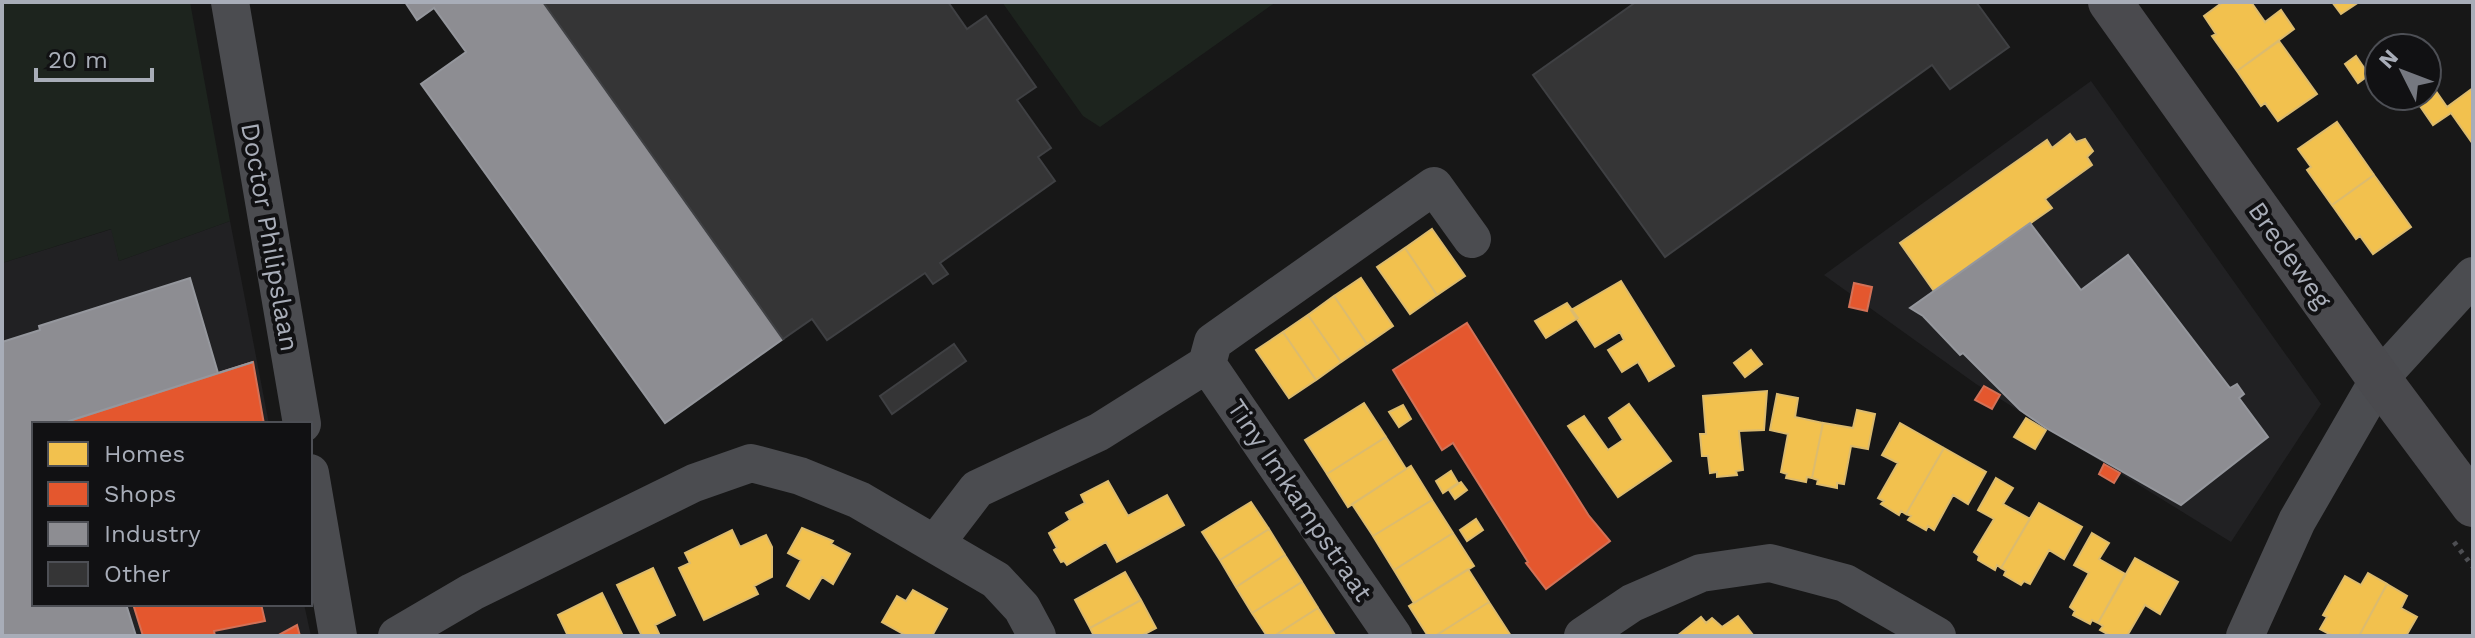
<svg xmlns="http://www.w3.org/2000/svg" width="2475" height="638" viewBox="0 0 2475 638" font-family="'Work Sans',sans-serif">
<rect width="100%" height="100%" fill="#171717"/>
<!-- built -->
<path fill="#212123" d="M2091 81 2321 404 2231 542 1976 384 1824 275Z
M230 221 269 424H34V604H304L311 636H2V263L112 229 119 261Z"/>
<!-- green -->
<path fill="#1d241e" d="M2 2H190L230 221 119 261 111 229 2 263Z
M1002 2H1276L1100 127 1083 116Z"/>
<!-- homes -->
<path fill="#f2c14e" stroke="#dcbb6e" stroke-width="2" d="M2223 2H2251L2265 22 2281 10 2294 29 2237 71 2212 36 2216 34 2204 16Z
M2332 2H2359L2341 14Z
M2279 41 2317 94 2278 121 2265 103 2261 106 2237 71Z
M2356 56 2369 75 2358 83 2345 64Z
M2429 81 2447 107 2473 88V144L2451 113 2433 125 2413 96H2427Z
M2337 122 2374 175 2332 205 2307 170 2311 167 2298 149Z
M2070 134 2076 142 2085 139 2093 151 2087 157 2092 165 2045 199 2052 208 1934 291 1900 243 2047 140 2052 148Z
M2374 175 2411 227 2373 254 2360 236 2356 239 2332 205Z
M1432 229 1465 276 1437 295 1405 248Z
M1405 248 1437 295 1410 314 1377 267Z
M1361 278 1393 326 1367 344 1334 296Z
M1621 281 1674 366 1649 381 1638 362 1622 372 1608 350 1624 340 1620 332 1595 347 1571 310Z
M1334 296 1367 344 1341 362 1308 315Z
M1567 303 1578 318 1546 338 1535 321Z
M1308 315 1341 362 1316 380 1283 332Z
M1283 332 1316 380 1289 398 1256 350Z
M1751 350 1762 364 1745 377 1734 363Z
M1767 391 1764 430 1739 431 1743 470 1736 471 1737 475 1717 477V472L1710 473 1708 456H1702L1700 434H1706L1703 396Z
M1777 394 1798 398 1795 417 1823 423 1812 478 1807 477 1806 482 1786 478 1787 474 1781 472 1788 434 1770 430Z
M1364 403 1386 437 1327 474 1305 440Z
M1629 404 1671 461 1618 497 1568 426 1584 416 1608 450 1623 440 1609 418Z
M1403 405 1411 419 1399 427 1389 412Z
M1857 410 1875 414 1868 449 1851 446 1844 484 1837 483V488L1817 484 1818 480 1812 478 1823 423 1853 428Z
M2026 418 2046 430 2035 449 2014 437Z
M1900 423 1944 448 1906 514 1901 511 1899 515 1881 504 1884 501 1878 498 1898 463 1882 455Z
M1386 437 1406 469 1348 507 1327 474Z
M1944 448 1986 472 1968 504 1953 495 1934 530 1928 526 1926 530 1908 520 1911 516 1906 514Z
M1411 466 1432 500 1373 536 1352 504Z
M1451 471 1458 483 1443 493 1436 481Z
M1996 478 2013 488 2003 504 2030 519 2001 568 1997 565 1995 570 1978 560 1979 556 1974 552 1994 519 1978 510Z
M1108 481 1128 516 1167 495 1184 525 1117 562 1106 542 1067 565 1064 561 1061 562 1054 550 1057 548 1049 533 1070 520 1066 513 1085 503 1081 495Z
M1461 482 1467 490 1455 499 1449 490Z
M1432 500 1453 533 1394 570 1373 536Z
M1251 502 1269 529 1220 560 1202 532Z
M2039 503 2082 527 2064 559 2049 550 2030 584 2024 581 2021 585 2004 575 2006 571 2001 568Z
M1476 519 1483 530 1467 541 1460 530Z
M802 528 833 541 831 544 850 554 833 584 822 577 809 599 787 586 801 560 788 553Z
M1269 529 1285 555 1236 587 1220 560Z
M732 530 740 547 766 535 772 547V577L754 586 758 594 704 620 679 568 690 563 685 553Z
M1453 533 1474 566 1414 603 1394 570Z
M2092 533 2109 543 2099 559 2125 574 2098 623 2092 620 2090 624 2073 615 2075 611 2070 607 2089 573 2074 565Z
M1285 555 1302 582 1252 613 1236 587Z
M2135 558 2178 582 2160 614 2145 605 2127 636H2111L2100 630 2103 626 2098 623Z
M653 568 675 615 655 625 660 636H642L617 585Z
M1468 569 1489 602 1435 636H1428L1409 606Z
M1125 572 1141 600 1090 628 1075 600Z
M2368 573 2387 584 2359 636H2333L2320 629 2327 617 2323 615 2345 576 2361 585Z
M1302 582 1318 608 1274 636H1267L1252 613Z
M2387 584 2407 596 2401 608 2417 617 2406 636H2359Z
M913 590 947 609 932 636H907L882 622 897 596 906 601Z
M602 593 623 636H568L558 615Z
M1141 600 1156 628 1141 636H1094L1090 628Z
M1489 602 1511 636H1435Z
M1318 608 1335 635 1332 636H1274Z
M1738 616 1753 635 1751 636H1677L1701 617 1706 623 1712 618 1722 627Z"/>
<!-- shops -->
<path fill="#e4572e" stroke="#d27157" stroke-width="2" d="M1854 283 1872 287 1867 311 1849 307Z
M1467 323 1589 516 1610 541 1546 589 1526 563 1528 562 1453 443 1442 450 1393 370Z
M253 362 264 424H70L69 421Z
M1984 386 2000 395 1992 409 1975 400Z
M2104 464 2120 473 2114 483 2099 474Z
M133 604H261L265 621 214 631 215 636H143Z
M297 625 300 636H277Z"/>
<!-- industry -->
<path fill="#8d8d92" stroke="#95979d" stroke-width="2" d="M405 2H543L783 339 665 423 421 84 466 52 434 8 417 20Z
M2030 223 2081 290 2128 255 2230 388 2237 384 2244 394 2239 398 2268 437 2181 505 2046 428 2020 410 1963 353 1960 355 1923 316 1910 308Z
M190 278 218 373 253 362 69 421 70 424H34V604H126L136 636H2V342L40 330 39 326Z"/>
<!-- building -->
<path fill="#353536" stroke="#3f4043" stroke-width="2" d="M543 2H948L967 29 986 16 1036 87 1017 100 1051 148 1038 157 1055 181 940 263 948 274 933 284 925 273 827 340 812 319 783 339Z
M1636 2H1976L2009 47 1950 89 1932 65 1665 257 1533 75Z
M954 344 966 361 892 414 880 396Z"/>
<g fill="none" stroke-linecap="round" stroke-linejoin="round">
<!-- path -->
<path stroke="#4d4e52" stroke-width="5" stroke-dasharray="4 6" stroke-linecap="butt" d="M2454 542 2473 567"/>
<!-- street -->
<path stroke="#4b4c50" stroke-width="38" d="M230 2 302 424
M1207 364 1393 636
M310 473 338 636
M935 544 977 489 1099 432 1207 364 1213 342 1434 186 1472 239
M397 636 472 592 694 483 751 463 800 476 859 500 996 580 1022 608 1037 636
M1583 636 1632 603 1701 573 1770 563 1845 583 1937 636
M2245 636 2297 521 2379 379 2473 276"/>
<!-- secondary -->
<path stroke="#4a4a4e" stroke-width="44" d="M2110 2 2379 379 2473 505"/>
</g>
<g text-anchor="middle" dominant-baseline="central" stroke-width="8" stroke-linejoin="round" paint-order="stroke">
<!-- street labels -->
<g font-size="26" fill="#a8adb8" stroke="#111113">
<text transform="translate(270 237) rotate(80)">Doctor Philipslaan</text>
<text transform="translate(2290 255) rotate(55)">Bredeweg</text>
<text transform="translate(1300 500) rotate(56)">Tiny Imkampstraat</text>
</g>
</g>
<!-- border -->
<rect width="2475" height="638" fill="none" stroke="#a8adb8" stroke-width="8"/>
<!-- legend -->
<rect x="32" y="422" width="280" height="184" fill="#111113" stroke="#4d4f55" stroke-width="2"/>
<rect x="48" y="442" width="40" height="24" fill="#f2c14e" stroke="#4d4f55" stroke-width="2"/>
<text x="104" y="462" font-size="24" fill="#a8adb8">Homes</text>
<rect x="48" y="482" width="40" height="24" fill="#e4572e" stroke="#4d4f55" stroke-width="2"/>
<text x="104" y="502" font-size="24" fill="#a8adb8">Shops</text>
<rect x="48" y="522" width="40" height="24" fill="#8d8d92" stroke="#4d4f55" stroke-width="2"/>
<text x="104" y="542" font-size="24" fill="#a8adb8">Industry</text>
<rect x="48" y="562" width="40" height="24" fill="#353536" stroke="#4d4f55" stroke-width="2"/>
<text x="104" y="582" font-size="24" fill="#a8adb8">Other</text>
<!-- north arrow -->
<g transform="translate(2403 72) rotate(312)"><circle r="38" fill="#111113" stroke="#4d4f55" stroke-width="2"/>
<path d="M0-6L14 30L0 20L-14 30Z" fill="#757880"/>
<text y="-12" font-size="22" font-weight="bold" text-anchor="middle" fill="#a8adb8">N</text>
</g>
<!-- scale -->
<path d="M36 68v12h116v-12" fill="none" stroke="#a8adb8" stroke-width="4"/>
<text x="48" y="68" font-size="24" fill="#a8adb8" stroke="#111113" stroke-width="6" paint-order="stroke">20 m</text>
</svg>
